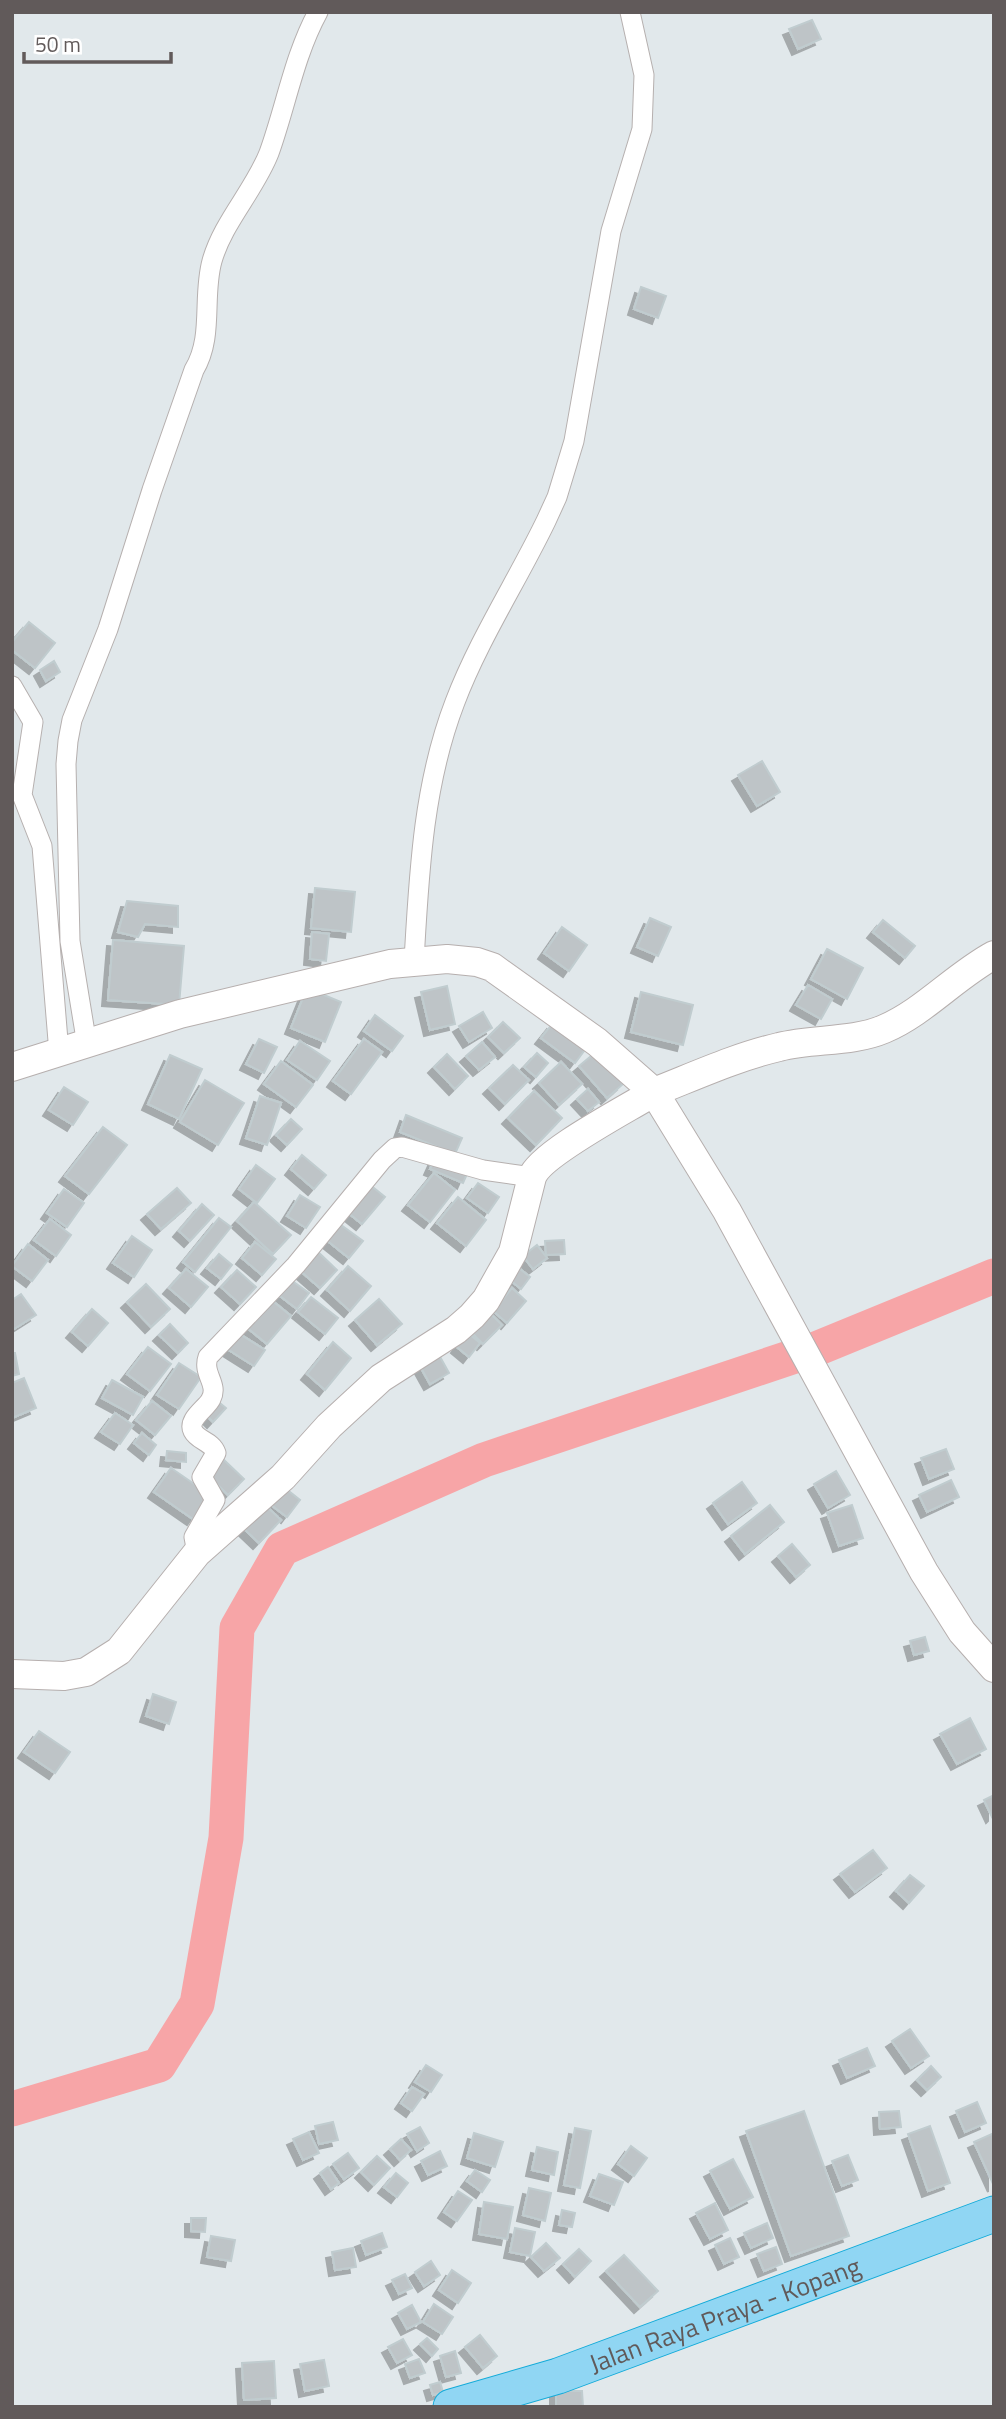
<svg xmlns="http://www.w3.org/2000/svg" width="1006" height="2419" viewBox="0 0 1006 2419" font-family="'Titillium Web',sans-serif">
<defs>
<filter id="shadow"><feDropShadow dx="-6" dy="6" stdDeviation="0" flood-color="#0004"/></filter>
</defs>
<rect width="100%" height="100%" fill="#e1e8eb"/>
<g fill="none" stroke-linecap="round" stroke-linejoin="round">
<!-- river -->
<path stroke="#f7a5a7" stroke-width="35" d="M12 2109 159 2065 197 2004 226 1838 237 1628 282 1549 484 1460 816 1349 994 1276"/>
</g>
<!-- building -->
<path fill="#bec4c7" stroke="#c0cccf" stroke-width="2" filter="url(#shadow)" d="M812 20 821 39 798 49 789 29Z
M641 287 666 296 658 318 634 309Z
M29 622 55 643 35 668 12 650V642Z
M54 661 60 672 46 681 40 670Z
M762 761 780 792 757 806 738 775Z
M315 888 355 892 351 932 311 928Z
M127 901 178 906V927L145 924 138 937 118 932Z
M650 918 671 927 658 956 637 947Z
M883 920 915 946 905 958 873 932Z
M562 927 587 945 569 971 544 953Z
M312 932 329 934 326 961 310 959Z
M113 940 184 946 179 1005 108 1000Z
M827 949 863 968 847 999 811 979Z
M808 985 832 999 821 1019 796 1005Z
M447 986 455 1024 430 1030 421 992Z
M307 988 341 1002 325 1042 291 1028Z
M641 992 693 1005 683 1045 631 1032Z
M483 1012 492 1028 469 1042 459 1026Z
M375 1015 403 1036 392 1051 364 1031Z
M503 1022 520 1038 504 1053 488 1037Z
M553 1023 587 1047 575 1063 541 1038Z
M259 1039 277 1047 264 1073 246 1064Z
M364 1039 382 1052 351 1094 333 1081Z
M300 1041 330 1061 317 1080 287 1060Z
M482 1042 495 1057 479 1070 466 1056Z
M596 1052 623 1084 607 1098 579 1066Z
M537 1053 548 1063 536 1077 524 1067Z
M447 1054 468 1076 455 1089 434 1067Z
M170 1055 202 1069 179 1119 148 1104Z
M281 1061 313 1085 296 1107 264 1084Z
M561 1062 582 1084 559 1105 539 1083Z
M513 1065 529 1080 505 1104 489 1088Z
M205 1080 244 1103 218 1145 180 1122Z
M64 1087 88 1102 73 1125 49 1110Z
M588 1089 599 1102 588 1111 577 1099Z
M534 1091 562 1118 536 1145 508 1118Z
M260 1096 281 1103 267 1145 246 1138Z
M406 1115 462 1138 455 1154 400 1132Z
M291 1119 302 1129 287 1145 276 1135Z
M103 1127 127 1145 89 1194 65 1176Z
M302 1155 326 1175 314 1189 291 1169Z
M434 1160 467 1174 463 1183 430 1169Z
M256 1165 275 1179 257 1203 239 1189Z
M434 1173 455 1190 430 1222 408 1205Z
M478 1183 499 1197 488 1213 467 1198Z
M369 1184 385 1197 362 1224 346 1211Z
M177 1188 191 1203 161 1229 147 1214Z
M64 1189 84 1203 67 1227 47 1213Z
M300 1195 320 1207 306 1228 287 1216Z
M458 1197 486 1220 466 1246 437 1223Z
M254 1202 291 1235 273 1254 237 1221Z
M202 1204 214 1215 190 1241 179 1231Z
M219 1218 231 1227 195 1272 183 1262Z
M50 1219 71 1235 56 1256 34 1240Z
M337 1222 363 1241 349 1258 324 1238Z
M132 1236 152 1250 134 1277 113 1263Z
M564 1240 565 1254 546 1255 545 1241Z
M255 1242 276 1259 262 1275 242 1258Z
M28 1244 48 1260 32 1281 12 1266Z
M537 1245 547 1258 533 1269 523 1256Z
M315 1249 337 1270 320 1288 297 1268Z
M219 1254 232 1265 221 1279 207 1268Z
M348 1266 371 1286 350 1311 327 1290Z
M186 1269 208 1287 191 1307 169 1288Z
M520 1269 530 1277 521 1289 510 1280Z
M237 1270 256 1287 240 1304 221 1287Z
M291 1280 309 1293 297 1309 280 1296Z
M146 1284 170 1309 151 1327 127 1302Z
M512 1288 526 1301 507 1323 493 1311Z
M21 1294 36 1315 14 1329 12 1326V1300Z
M311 1297 338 1318 325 1334 298 1312Z
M269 1298 291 1316 267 1344 245 1326Z
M379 1299 402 1324 377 1345 355 1320Z
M92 1309 108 1323 88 1346 72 1332Z
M489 1312 502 1325 483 1344 470 1331Z
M170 1324 188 1343 178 1353 159 1335Z
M235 1331 265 1350 254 1366 224 1347Z
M468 1333 480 1343 469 1357 457 1347Z
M333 1342 351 1358 325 1390 307 1374Z
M434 1346 449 1373 430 1384 415 1357Z
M148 1347 171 1364 150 1391 127 1374Z
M12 1353H15L19 1374 12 1376Z
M179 1363 201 1377 179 1409 157 1395Z
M24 1378 36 1408 12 1418V1383Z
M112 1380 143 1397 133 1415 102 1398Z
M215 1399 226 1408 213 1422 203 1412Z
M152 1401 171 1416 155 1435 136 1420Z
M115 1413 133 1425 120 1444 101 1432Z
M142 1433 156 1445 149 1455 134 1443Z
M946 1449 954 1469 929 1479 921 1458Z
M167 1451 186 1453V1462L166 1460Z
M223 1459 244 1479 228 1495 208 1475Z
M171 1468 210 1495 193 1519 154 1492Z
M836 1471 850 1495 828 1508 814 1484Z
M951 1480 959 1497 927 1512 919 1495Z
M742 1482 757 1503 728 1524 713 1503Z
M280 1484 300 1500 287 1517 266 1501Z
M262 1502 281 1520 259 1543 240 1525Z
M770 1505 784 1522 745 1554 731 1536Z
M852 1505 863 1538 839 1546 827 1513Z
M792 1544 810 1565 796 1577 778 1556Z
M925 1637 929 1651 914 1655 910 1641Z
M153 1694 176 1702 169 1724 146 1716Z
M970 1718 986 1749 957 1764 940 1734Z
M39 1731 70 1752 55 1773 24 1752Z
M994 1795V1815L992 1817 984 1800Z
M873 1850 887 1868 855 1892 840 1874Z
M910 1875 924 1886 909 1903 896 1891Z
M910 2029 929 2056 911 2068 892 2041Z
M867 2048 875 2066 847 2078 839 2060Z
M426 2065 442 2075 431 2092 415 2082Z
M931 2066 941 2077 927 2090 917 2080Z
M412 2087 424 2094 412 2111 401 2103Z
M977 2102 986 2123 965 2132 956 2111Z
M804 2111 849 2236 791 2256 746 2131Z
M899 2111 901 2127 880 2129 879 2112Z
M333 2122 338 2140 319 2144 315 2126Z
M930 2126 950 2183 928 2191 908 2134Z
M420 2127 429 2143 417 2151 407 2134Z
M575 2128 591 2131 580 2188 564 2185Z
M309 2132 319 2153 303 2160 293 2139Z
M474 2133 503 2142 495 2167 467 2158Z
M994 2133V2186L974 2142Z
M401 2139 411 2150 400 2160 390 2149Z
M631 2146 647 2158 634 2176 618 2164Z
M537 2147 558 2152 554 2175 532 2170Z
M440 2151 447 2166 428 2175 421 2161Z
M348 2153 359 2168 344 2179 333 2164Z
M848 2155 858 2180 842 2186 832 2161Z
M377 2156 390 2168 374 2185 361 2172Z
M733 2159 753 2197 730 2209 710 2171Z
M328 2167 339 2183 331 2189 320 2173Z
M475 2170 490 2180 482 2192 467 2181Z
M396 2173 408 2183 397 2197 384 2187Z
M599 2174 623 2182 614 2205 590 2196Z
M529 2188 551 2193 545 2221 523 2215Z
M458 2191 472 2200 457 2221 444 2212Z
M484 2202 513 2207 507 2239 479 2234Z
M715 2203 728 2230 710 2239 696 2213Z
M562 2210 575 2213 572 2227 559 2225Z
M191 2218H206L205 2232 191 2231Z
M767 2223 773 2238 751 2248 744 2233Z
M515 2228 535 2232 530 2256 510 2252Z
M382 2233 387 2247 366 2255 361 2241Z
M211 2236 235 2240 231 2261 207 2257Z
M730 2238 739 2257 724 2264 715 2245Z
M546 2243 560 2258 544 2271 531 2257Z
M776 2247 782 2264 764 2271 757 2254Z
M353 2248 356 2267 335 2270 332 2252Z
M579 2249 591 2261 575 2277 563 2264Z
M624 2255 658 2291 640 2307 606 2271Z
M431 2261 440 2275 424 2286 415 2272Z
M452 2270 471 2283 458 2303 439 2290Z
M405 2274 412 2288 399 2294 392 2280Z
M434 2304 453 2317 442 2334 423 2322Z
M412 2305 421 2322 407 2329 398 2313Z
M480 2335 497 2356 483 2368 465 2347Z
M427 2338 438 2349 432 2356 420 2344Z
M403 2339 412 2355 397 2363 388 2347Z
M455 2351 461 2373 446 2377 440 2356Z
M419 2359 425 2373 410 2378 405 2364Z
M324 2360 329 2386 305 2391 300 2364Z
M274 2361 276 2398 244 2400 242 2363Z
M440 2382 443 2392 433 2395 430 2385Z
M556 2391H582L583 2407H556Z"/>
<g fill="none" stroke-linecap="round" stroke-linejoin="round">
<defs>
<path id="street" d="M12 686 33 722 22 795 42 846 59 1053
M414 961C419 874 423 785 455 702 479 639 517 581 546 521L557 497 574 441 611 231 642 129 644 75 630 12
M87 1045 70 941 66 764 68 741 72 720 108 629 152 490 194 370C214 337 202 297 212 261 223 222 254 191 269 153 286 106 294 56 318 12
M197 1553 194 1537 215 1500 202 1477 216 1453C212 1441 198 1441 193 1431 187 1419 207 1408 211 1399 219 1384 202 1374 208 1357L296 1265 382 1160 395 1148 402 1147 483 1170 532 1177"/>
<path id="secondary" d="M12 1067 180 1014 390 964 447 959 477 962 492 967 597 1042 654 1092C695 1076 736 1057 779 1047 813 1038 851 1043 884 1029 924 1012 955 976 994 955
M12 1674 64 1676 86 1672 119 1651 197 1553 283 1477 329 1426 381 1378 456 1330 472 1316 486 1300 513 1252 532 1177C541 1153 629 1108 654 1092L727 1211 924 1572 962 1632 994 1668"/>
<g id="highway">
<path id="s1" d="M451 2407 558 2376 994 2214"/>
</g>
</defs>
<!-- street casing -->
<use href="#street" stroke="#b6b0af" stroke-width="21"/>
<!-- secondary casing -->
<use href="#secondary" stroke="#b6afae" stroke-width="30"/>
<!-- highway casing -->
<use href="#highway" stroke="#13abd9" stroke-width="37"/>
<!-- street -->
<use href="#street" stroke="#fff" stroke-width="19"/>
<!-- secondary -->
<use href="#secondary" stroke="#fff" stroke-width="28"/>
<!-- highway -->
<use href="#highway" stroke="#90d6f3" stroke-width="35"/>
</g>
<g text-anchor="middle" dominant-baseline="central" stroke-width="7" stroke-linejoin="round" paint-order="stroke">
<!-- street labels -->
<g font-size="26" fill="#615a5a" stroke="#fff">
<text stroke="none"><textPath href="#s1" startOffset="289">Jalan Raya Praya - Kopang</textPath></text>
</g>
</g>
<!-- border -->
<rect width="1006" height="2419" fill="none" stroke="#615a5a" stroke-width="28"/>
<!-- scale -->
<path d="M24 52v10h147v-10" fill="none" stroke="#615a5a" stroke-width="3.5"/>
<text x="35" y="52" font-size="21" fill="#615a5a" stroke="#ffffff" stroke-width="5" paint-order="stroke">50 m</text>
</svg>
